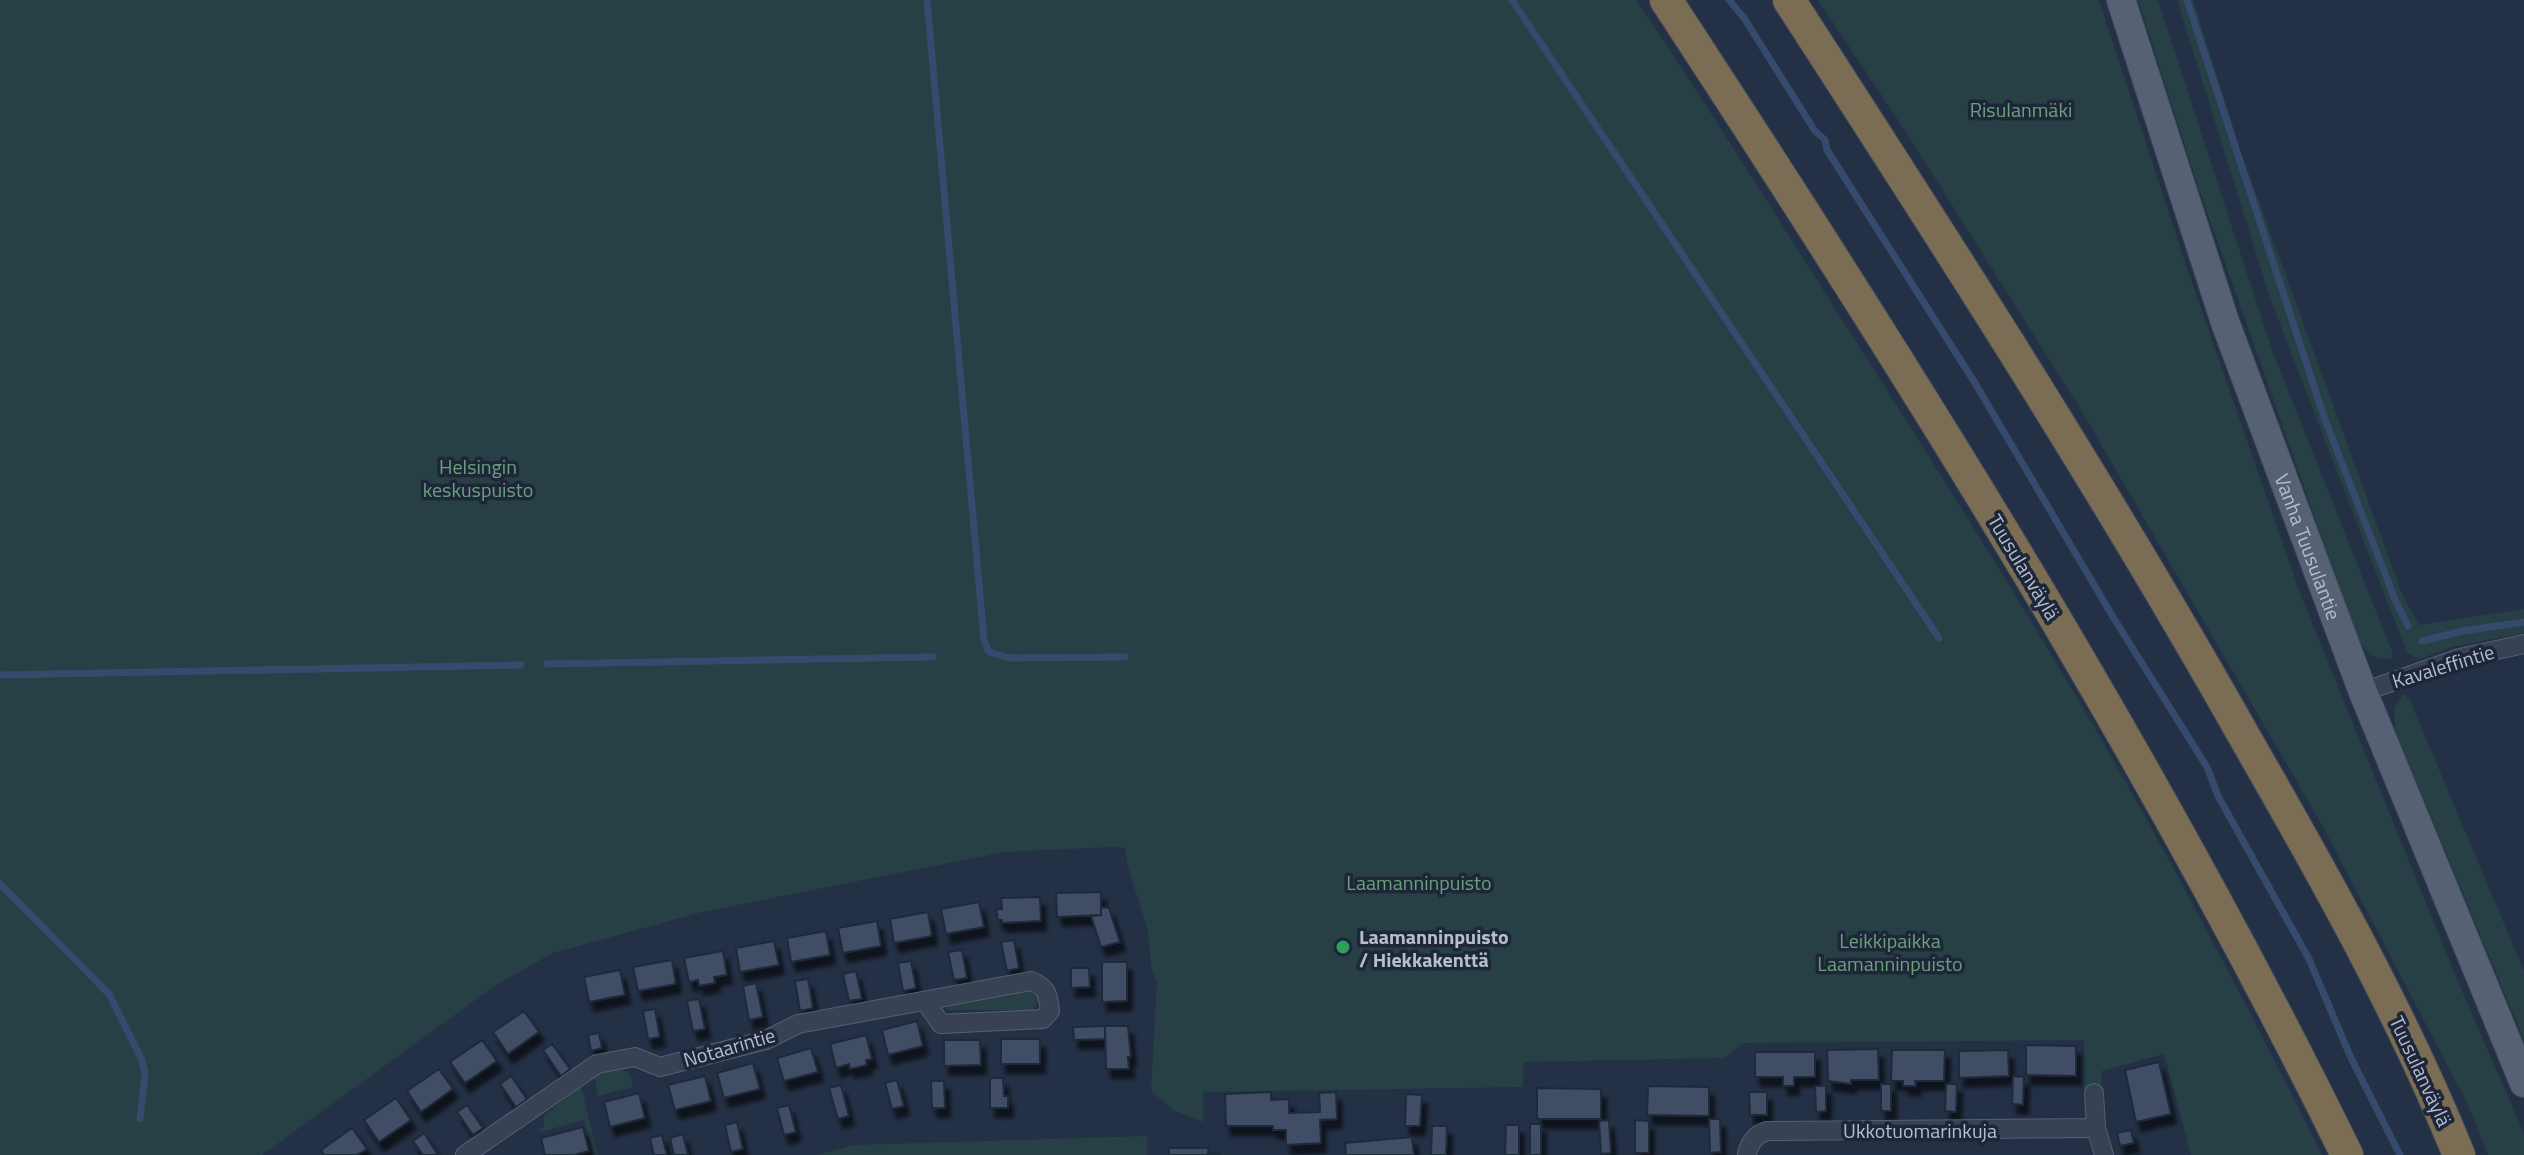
<svg xmlns="http://www.w3.org/2000/svg" width="2524" height="1155" viewBox="0 0 2524 1155" font-family="'Titillium Web',sans-serif">
<defs>
<filter id="shadow"><feDropShadow dx="5" dy="9" stdDeviation="2" flood-color="#0009"/></filter>
</defs>
<rect width="100%" height="100%" fill="#243045"/>
<!-- green -->
<path fill="#264045" d="M0 0H1636C1707 104 1773 211 1841 318 1905 418 1969 519 2031 621 2137 794 2232 974 2322 1155H2191L2164 1054 2102 1071 2101 1091H2084V1040L1744 1043 1724 1058 1523 1062V1087L1203 1092V1122L1173 1110 1151 1091 1157 982C1148 967 1151 949 1148 933 1142 904 1128 878 1125 848L1112 847 1005 852 702 912 553 953 496 985 262 1155H0Z
M1818 0H2099L2189 274 2300 593 2459 984 2524 1133V1155H2488L2467 1103 2322 825 2081 410 1906 132Z
M2138 0H2158L2272 350 2393 654 2392 658C2373 663 2362 647 2355 631L2200 192Z
M2177 0H2193L2242 155 2402 594 2419 625 2524 609V633L2451 647 2420 659 2407 653 2270 298Z
M2403 694 2409 698 2524 971V1040L2395 730 2394 708Z
M1032 991 1038 993 1040 1000 1033 1010H946L949 1006Z
M621 1069 630 1074 633 1087 598 1096 594 1075Z
M581 1086 598 1155H593L584 1120 540 1132 539 1129 544 1127V1117L548 1112Z
M1147 1136V1155H817L853 1145Z"/>
<g fill="none" stroke-linecap="round" stroke-linejoin="round">
<!-- stream -->
<path stroke="#364a6d" stroke-width="7" d="M927 0 984 640 989 652 1010 658 1125 657
M1512 0 1939 638
M1729 0 1744 18 1815 131 1825 140 1827 150 1975 383 2113 617 2207 767 2218 796 2309 959 2351 1058 2400 1155
M2187 0 2324 417 2396 602 2408 626
M2422 641 2462 631 2524 622
M547 664 933 657
M0 675 521 665
M0 884 109 994 142 1060 145 1074 140 1119"/>
</g>
<!-- building -->
<path fill="#404d65" stroke="#1f293b" stroke-width="2" filter="url(#shadow)" d="M1101 892V915L1057 917 1056 893Z
M1040 897 1041 921 1002 923V920H998L996 909H1002L1001 898Z
M979 902 984 927 946 934 941 909Z
M1101 907 1109 908 1120 942 1101 947 1091 916 1101 915Z
M928 912 932 936 894 943 890 919Z
M877 921 881 946 843 953 838 928Z
M826 931 830 955 791 962 787 938Z
M1014 940 1019 968 1007 971 1001 942Z
M774 941 779 965 740 972 736 948Z
M962 950 967 978 954 980 948 952Z
M723 951 727 975 714 977 715 983 699 986 698 980 689 982 684 958Z
M672 960 676 984 638 991 633 967Z
M911 961 916 988 903 991 898 963Z
M1102 962H1127V1001L1102 1002Z
M1071 968H1089L1090 987 1071 988Z
M620 970 625 995 589 1002 584 977Z
M856 971 862 999 849 1001 843 974Z
M808 979 813 1008 800 1011 795 981Z
M756 983 763 1017 749 1020 743 986Z
M699 999 705 1029 693 1031 687 1001Z
M655 1009 660 1037 648 1039 643 1011Z
M524 1011 539 1032 508 1054 493 1032Z
M917 1021 923 1046 888 1055 882 1030Z
M1105 1026H1128L1131 1057H1128L1129 1069H1106Z
M1105 1026V1039L1074 1040 1073 1027Z
M599 1033 602 1048 591 1051 588 1035Z
M866 1035 872 1059 866 1060 867 1065 850 1069 849 1064 836 1068 830 1044Z
M1001 1039H1040V1064H1001Z
M482 1040 497 1061 465 1083 450 1062Z
M944 1040H980L981 1065 944 1066Z
M552 1044 570 1069 561 1076 543 1050Z
M2026 1045 2076 1046V1076L2026 1075Z
M811 1048 818 1072 784 1081 777 1058Z
M1878 1049 1879 1080H1851V1084L1828 1081 1827 1050Z
M1892 1050H1945L1944 1081H1915L1916 1086H1903V1081H1891Z
M2008 1050 2009 1076 1959 1078V1051Z
M1755 1052H1815V1077H1794V1086H1783V1077H1755Z
M2159 1062 2171 1114 2136 1122 2125 1070Z
M753 1063 760 1089 724 1098 717 1073Z
M439 1069 453 1089 421 1112 407 1091Z
M511 1076 527 1099 516 1107 500 1084Z
M705 1076 711 1101 675 1110 668 1085Z
M2013 1076 2024 1077 2023 1105 2012 1104Z
M990 1078H1003L1004 1096H1008V1108H990Z
M897 1080 904 1106 892 1109 885 1083Z
M931 1081H944L945 1108H932Z
M1881 1084H1891V1111H1881Z
M1946 1084H1957L1956 1112 1945 1111Z
M841 1085 849 1116 838 1119 829 1088Z
M1648 1086 1709 1087V1116L1647 1115Z
M1815 1086H1826V1111L1816 1112Z
M1537 1088 1601 1089V1119H1537Z
M1271 1092V1100L1289 1099V1113L1320 1112 1319 1093 1336 1092 1337 1119 1320 1120 1321 1143 1286 1145V1130H1273V1126H1226L1225 1094Z
M1749 1092H1767V1115H1750Z
M639 1093 645 1118 610 1127 604 1102Z
M1406 1094 1422 1095 1420 1126H1405Z
M396 1098 411 1120 379 1142 364 1120Z
M467 1105 483 1128 473 1135 457 1112Z
M789 1105 796 1132 784 1135 777 1108Z
M1709 1119H1720L1721 1152 1710 1153Z
M1609 1120 1611 1153 1601 1154 1599 1121Z
M1635 1120 1649 1121V1153H1635Z
M737 1122 743 1149 731 1152 725 1125Z
M1530 1124H1541V1155H1530Z
M1506 1125H1519V1155H1505Z
M1432 1126H1447L1446 1155H1431Z
M583 1127 589 1151 574 1155H545L541 1138Z
M352 1128 367 1149 357 1155H324L321 1150Z
M2131 1130 2134 1143 2120 1146 2117 1133Z
M424 1133 438 1155H423L413 1141Z
M683 1134 688 1155H674L670 1138Z
M662 1135 667 1155H654L650 1138Z
M1412 1137 1414 1155H1346L1345 1143Z
M1169 1148H1209L1208 1153 1221 1155H1169Z"/>
<g fill="none" stroke-linecap="round" stroke-linejoin="round">
<defs>
<path id="street" d="M2363 692 2460 658 2524 644
M2094 1093 2096 1128 2104 1155
M465 1155 597 1064 635 1057 660 1067 766 1040 798 1024 1031 981C1047 987 1048 994 1050 1011L1043 1019 941 1024 925 1001
M1747 1155C1749 1143 1756 1134 1767 1131L2096 1128"/>
<g id="primary">
<path id="s1" d="M2121 0 2225 322 2363 692 2524 1083"/>
</g>
<path id="highway" d="M1666 0C1911 374 2150 753 2347 1155
M1789 0C1947 244 2105 489 2248 743 2325 877 2401 1012 2459 1155"/>
</defs>
<!-- street casing -->
<use href="#street" stroke="#576071" stroke-width="20"/>
<!-- primary casing -->
<use href="#primary" stroke="#424b5d" stroke-width="30"/>
<!-- highway casing -->
<use href="#highway" stroke="#404a5b" stroke-width="34"/>
<!-- street -->
<use href="#street" stroke="#384254" stroke-width="18"/>
<!-- primary -->
<use href="#primary" stroke="#566174" stroke-width="28"/>
<!-- highway -->
<use href="#highway" stroke="#7b6d54" stroke-width="32"/>
</g>
<!-- markers -->
<circle fill="#2e9e5b" stroke="#1d2739" stroke-width="3" cx="1343" cy="947" r="8"/>
<g text-anchor="middle" dominant-baseline="central" stroke-width="7" stroke-linejoin="round" paint-order="stroke">
<!-- park labels -->
<g font-size="20" fill="#6aa179" stroke="#1d2739">
<text x="2021" y="109">Risulanmäki</text>
<text x="478" y="466">Helsingin<tspan x="478" dy="23">keskuspuisto</tspan></text>
<text x="1419" y="882">Laamanninpuisto</text>
<text x="1890" y="940">Leikkipaikka<tspan x="1890" dy="23">Laamanninpuisto</tspan></text>
</g>
<!-- street labels -->
<g font-size="20" fill="#b6becd" stroke="#1d2739">
<text stroke="none"><textPath href="#s1" startOffset="578">Vanha Tuusulantie</textPath></text>
<text transform="translate(2024 567) rotate(59)">Tuusulanväylä</text>
<text transform="translate(2443 666) rotate(-17)">Kavaleffintie</text>
<text transform="translate(729 1047) rotate(-16)">Notaarintie</text>
<text transform="translate(2421 1071) rotate(65)">Tuusulanväylä</text>
<text x="1920" y="1130">Ukkotuomarinkuja</text>
</g>
<!-- poi labels -->
<g font-size="20" font-weight="bold" fill="#b6becd" stroke="#1d2739" text-anchor="start">
<text x="1359" y="936">Laamanninpuisto<tspan x="1359" dy="23">/ Hiekkakenttä</tspan></text>
</g>
</g>
</svg>
